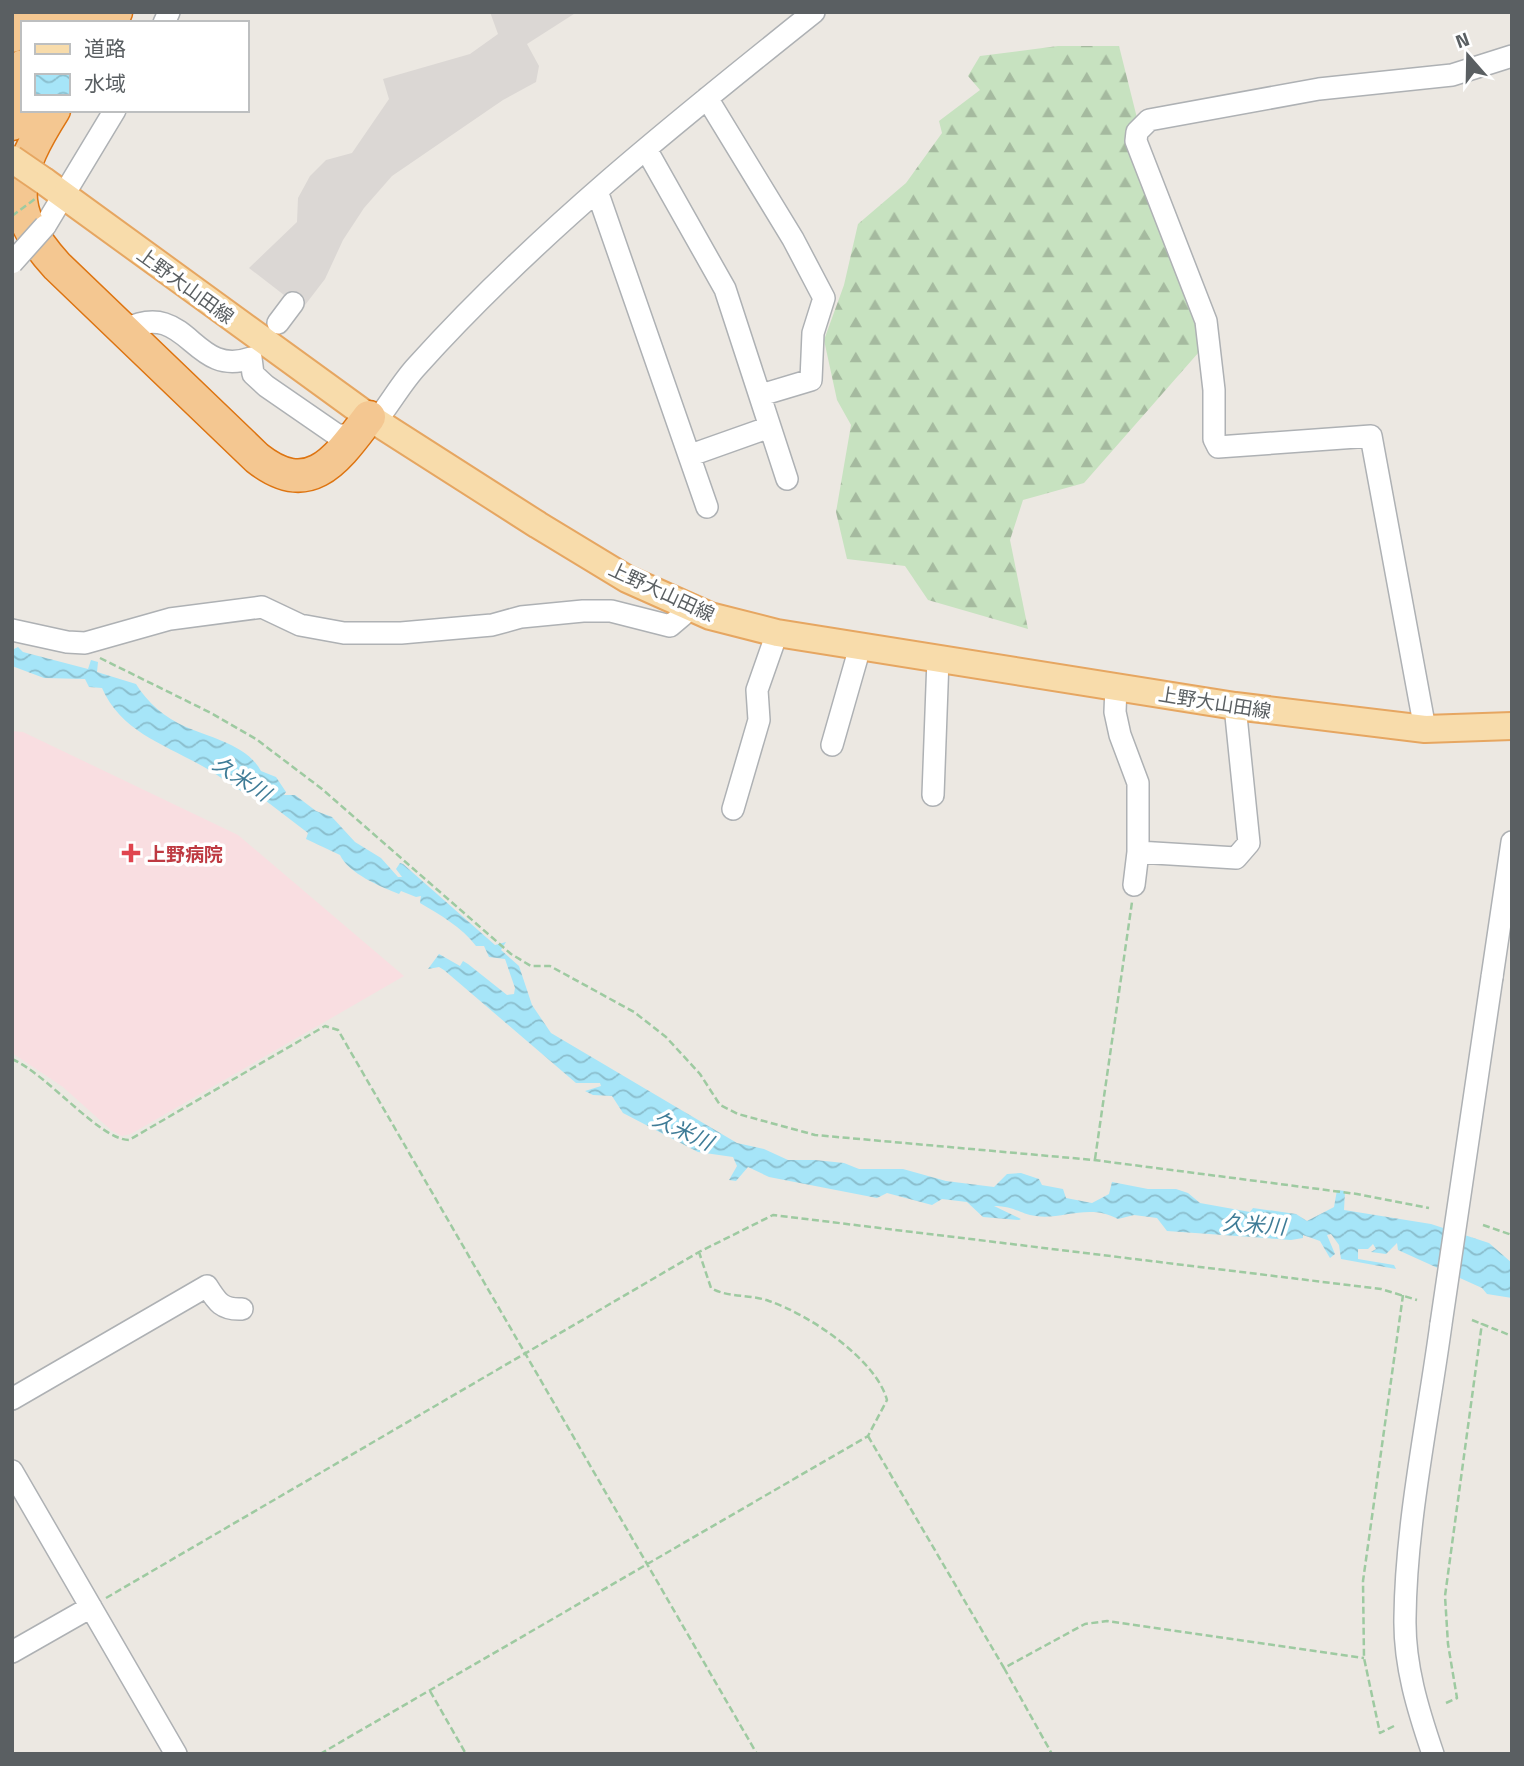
<svg xmlns="http://www.w3.org/2000/svg" width="1524" height="1766" viewBox="0 0 1524 1766" font-family="'Titillium Web','Noto Sans JP',sans-serif">
<defs>
<pattern id="forest-firs" width="22" height="20" patternUnits="userSpaceOnUse" patternTransform="scale(1.75)"><rect width="22" height="20" fill="#c7e2c0"/><path d="M5 1l3.5 6h-7zM16 11l3.5 6h-7z" fill="#a5ba9f"/></pattern>
<pattern id="water-waves" width="16" height="10" patternUnits="userSpaceOnUse" patternTransform="scale(1.75)"><rect width="16" height="10" fill="#a6e5f8"/><path d="M0 5q4-4 8 0t8 0" fill="none" stroke="#8abdcc"/></pattern>
</defs>
<rect width="100%" height="100%" fill="#ece8e2"/>
<!-- industrial -->
<path fill="#dbd7d4" d="M490 12H577L527 44 539 66 536 82 503 100 392 176 364 208 343 240 325 279 302 309 249 268 297 222 298 198 310 176 326 160 352 153 389 99 383 79 470 54 498 34Z"/>
<!-- medical -->
<path fill="#f9dee1" d="M12 731 23 732 238 835 404 976 131 1134 122 1136 112 1131 63 1087 12 1053Z"/>
<!-- forest -->
<path fill="url(#forest-firs)" d="M1058 46H1119L1138 122 1206 344 1084 483 1023 500 1010 540 1028 629 928 600 905 566 847 559 836 512 851 425 837 400 824 340 844 285 858 224 906 183 942 133 939 121 980 90 968 76 980 56Z"/>
<!-- water -->
<path fill="url(#water-waves)" d="M18 647 23 652 88 669 91 660 98 662 97 672 136 684C147 702 165 718 186 727 211 738 247 745 261 771L276 777 286 792 284 795H295L316 811 332 817 355 842 381 858 398 877H402L396 869 400 863 403 864 495 945 506 942 501 950 519 966 532 1005 551 1033 737 1143 764 1149 788 1160H815L844 1163 859 1169H903L946 1181 994 1187 1007 1174 1021 1173 1039 1179 1042 1185 1063 1189 1066 1198 1092 1203 1109 1194 1112 1182 1148 1189H1176L1188 1193 1200 1203 1250 1212 1253 1208 1296 1214 1307 1221 1334 1207 1337 1190 1345 1191 1344 1210 1431 1224 1489 1243 1512 1263V1298L1487 1294 1482 1288 1398 1250 1397 1243 1386 1254 1371 1252 1376 1249 1373 1244 1368 1249H1358V1259L1394 1265 1396 1269 1341 1259 1339 1245 1331 1234 1327 1235 1335 1254 1330 1258 1320 1241 1303 1235V1238L1291 1240 1167 1231 1157 1218 1134 1215 1118 1219C1089 1203 1062 1220 1036 1216 1019 1214 1015 1206 994 1206L1021 1219 1019 1220 983 1217 967 1202 942 1199 932 1205 887 1193 877 1198 769 1177 748 1167 736 1181 729 1180 737 1166 733 1157 698 1152 623 1113 612 1096 593 1095 585 1091 601 1086 600 1083H576L444 970 439 967 428 969 439 954 460 966 463 961 468 964 507 995 514 994 515 988 505 959 489 957 484 946H476C462 927 440 915 420 903L421 896 416 897 401 891 399 894C381 887 348 873 340 855L306 839 308 833 249 788 241 791C228 783 217 774 204 767 166 745 121 732 102 688L89 687 85 679 44 678 12 666V650Z"/>
<g fill="none" stroke-linecap="round" stroke-linejoin="round">
<defs>
<path id="minor" d="M164 23 169 12
M707 98 793 239 824 298 813 333 811 380 761 395
M646 149 725 289 787 479
M597 191 707 507
M45 226 115 110
M278 323 293 303
M124 330C189 297 191 379 251 358L253 374 266 386 337 435H355
M376 421C390 404 402 382 417 366 536 234 676 122 814 12
M691 455 770 427
M12 630 67 642 85 643 170 619 262 607 300 625 344 633H401L492 625 521 617 583 611H611L670 626 683 615 687 605
M1116 686 1115 712 1120 735 1138 783V852L1134 885
M1425 729 1371 436 1218 447 1214 439V390L1206 321 1136 141 1137 132 1149 120 1319 89 1452 75 1512 56
M832 745 860 647
M933 795 938 659
M733 809 759 720 757 690 777 633
M1138 852 1236 858 1249 843 1235 706
M1492 977 1512 842
M12 1399 207 1286C217 1302 222 1310 242 1309
M12 1471 176 1754
M12 1652 91 1607
M1433 1754C1418 1710 1404 1665 1405 1618 1406 1522 1428 1420 1441 1324"/>
<path id="major" d="M44 181 369 417 538 525 627 579 710 616 777 633 1235 706 1425 729 1512 726"/>
<path id="highway" d="M51 23 57 12
M79 23 86 12
M110 23 116 12
M12 36 27 12
M12 81 23 66
M54 110C15 172 3 207 57 266L257 458C310 500 337 459 369 417
M12 124 23 109"/>
</defs>
<!-- minor casing -->
<use href="#minor" stroke="#aeb1b4" stroke-width="24"/>
<!-- major casing -->
<use href="#major" stroke="#e6a661" stroke-width="30"/>
<!-- highway casing -->
<use href="#highway" stroke="#dd7411" stroke-width="35"/>
<!-- path -->
<path stroke="#9ecaa1" stroke-width="2.5" stroke-dasharray="7 3.5" stroke-linecap="butt" d="M100 658 211 713 256 739 322 789 511 954 531 966H550L634 1012 666 1037 700 1074 720 1105 738 1114 815 1135 1094 1160 1357 1194 1429 1208
M12 1059C47 1074 100 1140 129 1140L325 1026 338 1030 757 1754
M1095 1159 1132 902
M1483 1225 1512 1235
M1472 1320 1512 1336
M868 1436 1004 1668 1085 1624 1107 1621 1364 1658
M106 1598 699 1252 773 1215 1381 1289 1417 1300
M1004 1668 1052 1754
M430 1691 466 1754
M1446 1703 1457 1698 1448 1644 1445 1596 1482 1323
M1394 1726 1380 1733 1364 1658 1363 1581 1403 1295
M320 1754 868 1436 887 1400C876 1359 808 1314 769 1301 750 1294 728 1298 711 1288L699 1252"/>
<!-- minor -->
<use href="#minor" stroke="#fff" stroke-width="21"/>
<!-- major -->
<use href="#major" stroke="#f8dcab" stroke-width="26"/>
<!-- highway -->
<use href="#highway" stroke="#f4c791" stroke-width="32"/>
<defs>
<path id="minor-bridge" d="M12 263 45 226
M1441 1324 1492 977"/>
<path id="major-bridge" d="M12 159 44 181"/>
</defs>
<!-- minor-bridge casing -->
<use href="#minor-bridge" stroke="#aeb1b4" stroke-width="24" stroke-linecap="butt"/>
<!-- major-bridge casing -->
<use href="#major-bridge" stroke="#e6a661" stroke-width="30" stroke-linecap="butt"/>
<!-- path-bridge -->
<path stroke="#9ecaa1" stroke-width="2.5" stroke-dasharray="7 3.5" stroke-linecap="butt" d="M12 216 35 199"/>
<!-- minor-bridge -->
<use href="#minor-bridge" stroke="#fff" stroke-width="21"/>
<!-- major-bridge -->
<use href="#major-bridge" stroke="#f8dcab" stroke-width="26"/>
</g>
<!-- markers -->
<path fill="#e0444e" stroke="#fff" stroke-width="2.5" d="M127.5 842.5h7v7h7v7h-7v7h-7v-7h-7v-7h7z"/>
<g text-anchor="middle" dominant-baseline="central" stroke-width="7" stroke-linejoin="round" paint-order="stroke">
<!-- street labels -->
<g font-size="19" fill="#5a5f62" stroke="#fff">
<text transform="translate(186 285) rotate(36)">上野大山田線</text>
<text transform="translate(662 591) rotate(25)">上野大山田線</text>
<text transform="translate(1215 702) rotate(9)">上野大山田線</text>
</g>
<!-- health labels -->
<g font-size="19" font-weight="bold" fill="#be3a42" stroke="#fff" text-anchor="start">
<text x="147" y="853">上野病院</text>
</g>
<!-- water labels -->
<g font-size="21" font-style="italic" fill="#3f7c97" stroke="#fff">
<text transform="translate(242 778) rotate(33)">久米川</text>
<text transform="translate(683 1130) rotate(25)">久米川</text>
<text transform="translate(1254 1224) rotate(4)">久米川</text>
</g>
</g>
<!-- border -->
<rect width="1524" height="1766" fill="none" stroke="#5a5f62" stroke-width="28"/>
<!-- legend -->
<rect x="21" y="21" width="228" height="91" fill="#ffffff" stroke="#bdbfc0" stroke-width="2"/>
<rect x="35" y="44" width="35" height="10" fill="#f8dcab" stroke="#bdbfc0" stroke-width="2"/>
<text x="84" y="56" font-size="21" fill="#5a5f62">道路</text>
<rect x="35" y="74" width="35" height="21" fill="url(#water-waves)" stroke="#bdbfc0" stroke-width="2"/>
<text x="84" y="91" font-size="21" fill="#5a5f62">水域</text>
<!-- north arrow -->
<g transform="translate(1468 56) rotate(340)" stroke="#ffffff" stroke-width="5" paint-order="stroke">
<path d="M0-5L12 26L0 18L-12 26Z" fill="#5a5f62"/>
<text y="-10" font-size="19" font-weight="bold" text-anchor="middle" fill="#5a5f62">N</text>
</g>
</svg>
